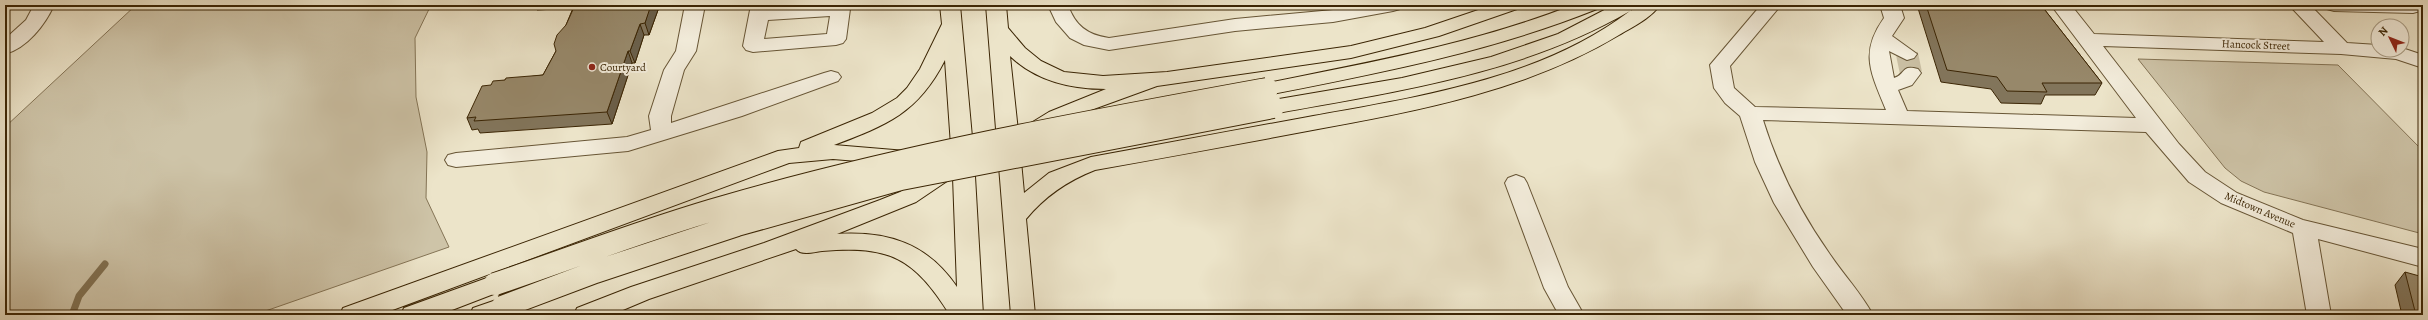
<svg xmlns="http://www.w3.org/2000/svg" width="2428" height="320" viewBox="0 0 2428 320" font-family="Alegreya,serif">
<rect width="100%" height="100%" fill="#ece4c9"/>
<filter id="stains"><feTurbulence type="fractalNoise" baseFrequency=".005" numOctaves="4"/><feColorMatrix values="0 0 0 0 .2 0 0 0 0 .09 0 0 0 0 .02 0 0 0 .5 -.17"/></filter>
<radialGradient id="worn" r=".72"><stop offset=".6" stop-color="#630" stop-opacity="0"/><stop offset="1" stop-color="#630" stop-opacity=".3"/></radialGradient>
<!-- green -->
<path fill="#cec4a8" stroke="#847456" d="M136 5H431L415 38 416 97 427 152 426 198 449 247 254 315H5V127Z
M2138 59 2338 65 2423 151V234L2264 192 2241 181 2225 168Z"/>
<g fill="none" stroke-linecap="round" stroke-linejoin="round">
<!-- stream -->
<path stroke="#817152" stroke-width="7" d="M72 315 79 296 105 264"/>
<!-- minor-tunnel -->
<path stroke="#c9bea2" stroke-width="22" stroke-dasharray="22 11" stroke-linecap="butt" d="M1907 54 1911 73"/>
<defs>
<path id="minor" d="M34 5H54C45 25 27 48 5 54V39L26 20Z
M685 5H705L696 51 684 70 671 116V123L824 73 831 71 838 73 841 77 838 81 742 116 628 151 456 167 448 165 445 160 448 155 456 153 627 137 651 130 649 116 664 70 676 51Z
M751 5H771L770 8 847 5 850 9 846 39 843 43 836 45 753 52 746 50 743 46ZM830 16 827 34 764 39 768 20Z
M1048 5H1068C1075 25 1087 35 1109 38L1235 19 1333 10 1362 5H1403L1400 9 1393 11 1333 22 1235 31 1109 50 1084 45 1070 38 1056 22Z
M1761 5H1781L1730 66 1734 88 1755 107 1886 110C1871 73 1859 53 1884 18L1880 5H1900L1904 18 1892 36 1917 54 1914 58 1907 60 1889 51 1894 78C1906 74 1901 64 1918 69L1921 73 1912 85 1898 90 1907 111 2136 118 2051 5H2071L2094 34 2324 42 2289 5H2310L2347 43 2378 45V50H2402V48L2423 55V68L2396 59 2341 54 2103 46 2179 144 2205 172 2237 193 2303 220 2423 249V267L2318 239 2331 315H2307L2293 233 2221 203 2189 182 2146 132 1763 120C1778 168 1800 212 1829 253 1843 274 1861 293 1873 315H1847L1813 267 1774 203 1755 162 1740 116 1725 103 1714 88 1710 65Z
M2324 5H2422L2423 7 2420 11 2413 13 2334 11 2327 9Z
M1516 175 1524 178 1527 183 1568 287 1584 315H1559L1544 288 1505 183 1508 178Z"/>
<path id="highway" d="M940 5H960L974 159 983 315H950C914 258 890 245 822 251 814 252 802 256 796 249L649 299 611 315H574L577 308 631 287 764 243 880 200 900 192 944 162 952 160 945 60C918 113 887 125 834 145L906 151 914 153 917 158 914 163 906 165 833 159 789 163 379 315H340L343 308 778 151 799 148 801 142 872 113 897 98 907 88 920 69 942 24ZM953 177 957 287C927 243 888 231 837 234L916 202Z
M986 5H1006L1008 28 1025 48 1041 61 1064 72 1103 76 1167 72 1351 46 1425 28 1493 5H1520L1517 9 1439 36 1351 58 1157 86 1080 114 1034 140 1026 142 1019 140 1024 193 1049 173 1091 157C1163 144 1236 130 1308 117 1417 97 1539 80 1630 11 1520 75 1396 91 1273 114L1266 112 1263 107 1266 102 1273 100 1402 78 1491 57 1558 34 1614 5H1632L1634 7 1631 11 1638 5H1660C1650 19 1632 27 1619 35 1528 90 1421 110 1318 129 1244 143 1169 157 1095 170 1067 181 1045 196 1026 219L1035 315H1011ZM1010 56C1036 81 1071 89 1106 89L1049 112 1018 131Z
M1573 5H1600L1597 9C1490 52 1379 73 1267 95L1260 93 1257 89 1260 85 1267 83C1371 62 1474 44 1573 5Z
M495 275 504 278 507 284 504 290 439 315H401L404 308Z
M502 298 511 301 514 307 511 313 470 315 473 308Z"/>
</defs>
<!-- minor casing -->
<use href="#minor" stroke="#675535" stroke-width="2"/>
<!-- highway casing -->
<use href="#highway" stroke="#3b2504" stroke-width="2"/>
<!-- minor -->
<use href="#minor" fill="#f3eddc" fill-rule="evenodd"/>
<!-- highway -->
<use href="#highway" fill="#ece4c9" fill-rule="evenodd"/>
<defs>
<path id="highway-bridge" d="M495 284C572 258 648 228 727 206 904 155 1086 122 1267 89
M502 307 595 272 737 225 901 179 1273 107"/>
</defs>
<!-- highway-bridge casing -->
<use href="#highway-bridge" stroke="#3b2504" stroke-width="24" stroke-linecap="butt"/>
<!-- highway-bridge -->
<use href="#highway-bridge" stroke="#ece4c9" stroke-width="22"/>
</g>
<!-- wall -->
<path fill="#82755b" stroke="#3b2504" d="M535 5H656L658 10 649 35H644L635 63H632L612 124 480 133 478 129 472 130 467 118 491 85 505 80 543 75 556 51 566 25 573 8 537 10Z
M1917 5H2041L2102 83 2095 95H2045L2041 104 2001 103 1991 89 1941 82Z
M2405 272 2423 315H2402L2395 285Z"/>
<!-- shaded-wall -->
<path fill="#6a5f4a" stroke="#3b2504" d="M650 5H656L658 10 649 35 645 23Z
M640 24 644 35 635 63 630 51Z
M628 51 632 63 612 124 607 112Z"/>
<!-- building -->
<path fill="#97886a" stroke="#3b2504" d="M575 5H651L645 23 640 24 630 51H628L607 112 474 121 476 117 467 118 482 86 491 85 493 81 505 80 506 78 543 75 556 51 554 44 557 35 566 25Z
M1926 5H2041L2102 83H2042L2047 92 2007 91 1997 77 1947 70Z
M2405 272 2423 277V315H2416Z"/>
<!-- markers -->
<circle fill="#8f2418" stroke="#f3eddc" stroke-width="1.5" cx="592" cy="67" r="4"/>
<g text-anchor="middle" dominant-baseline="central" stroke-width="4" stroke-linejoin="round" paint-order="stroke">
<!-- street labels -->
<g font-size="11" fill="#3b2504" stroke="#f3eddc">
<text transform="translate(2256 45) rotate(2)">Hancock Street</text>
<text transform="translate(2260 210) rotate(23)">Midtown Avenue</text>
</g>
<!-- poi labels -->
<g font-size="11" fill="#3b2504" stroke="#f3eddc" text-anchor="start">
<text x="600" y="67">Courtyard</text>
</g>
</g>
<!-- margin -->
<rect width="2428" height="320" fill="none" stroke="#ece4c9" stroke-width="20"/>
<rect x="6" y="6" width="2416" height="308" fill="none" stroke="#3b2504" stroke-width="2"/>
<rect x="10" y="10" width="2408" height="300" fill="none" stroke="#3b2504"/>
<!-- north arrow -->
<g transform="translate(2390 38) rotate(313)"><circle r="19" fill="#f3eddc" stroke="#a99d86"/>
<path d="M0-3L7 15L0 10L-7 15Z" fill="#8f2418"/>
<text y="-6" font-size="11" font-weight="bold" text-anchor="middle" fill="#3b2504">N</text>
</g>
<rect width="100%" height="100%" filter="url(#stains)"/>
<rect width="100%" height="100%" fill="url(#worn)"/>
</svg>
